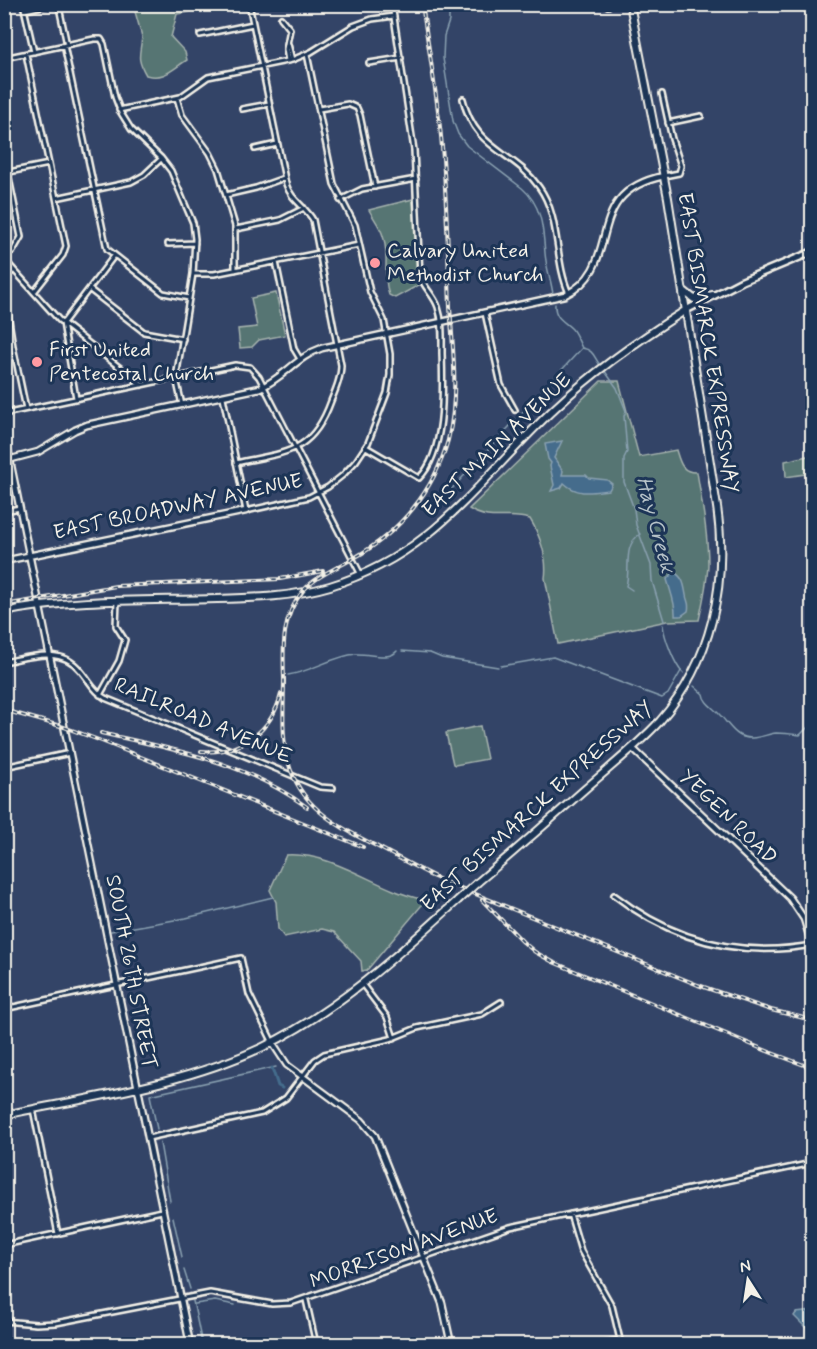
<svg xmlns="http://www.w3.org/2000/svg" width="817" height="1349" viewBox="0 0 817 1349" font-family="Mynerve,sans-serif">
<rect width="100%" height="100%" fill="#334467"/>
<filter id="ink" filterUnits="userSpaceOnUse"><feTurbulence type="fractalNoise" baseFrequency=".0167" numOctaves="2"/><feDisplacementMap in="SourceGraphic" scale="12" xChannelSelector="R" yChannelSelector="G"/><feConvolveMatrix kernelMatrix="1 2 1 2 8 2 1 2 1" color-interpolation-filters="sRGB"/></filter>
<g filter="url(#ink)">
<!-- green -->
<path fill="#577573" stroke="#a6b3ae" stroke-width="1.5" d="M189 4 191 7 189 12 177 14 171 37 185 52 187 60C172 69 165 80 146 75 136 58 140 55 142 37 142 36 134 8 133 5Z
M413 199 420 264 419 285 395 298 389 295C382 276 390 256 383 236 381 228 374 219 369 210Z
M276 293 285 335 259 340 252 347 240 348 238 329 257 327 251 298Z
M601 381H619L639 457 676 450C680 463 682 473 697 472 702 503 708 534 708 565 707 584 703 602 699 620L667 621 558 644 545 578C548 559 540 535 530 519 508 512 491 523 469 509Z
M812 455V473L786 477 785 461Z
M480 726 487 759 455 765 453 764 446 733Z
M286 855C335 852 375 889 421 899L423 901 422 905 367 970 362 971 361 961 334 932 322 929 284 937 278 929 276 902 270 890Z"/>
<!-- water -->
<path fill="#446c8c" stroke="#8aa1b1" stroke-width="1.5" d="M562 441 554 458 563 471 562 475H586L589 478 607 480 612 484 609 490C592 492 578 496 564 483L561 488 551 491 554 485 550 466 551 463 548 459 545 444Z
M674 572C684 578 684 585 686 595 687 602 690 603 688 611L681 616H675C676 604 670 591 667 579Z
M812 1311V1334L794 1316 796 1313Z"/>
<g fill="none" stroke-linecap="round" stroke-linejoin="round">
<!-- stream -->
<path stroke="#8aa1b1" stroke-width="1.5" d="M449 4V21L444 36 443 58 453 121 458 134 467 146 522 188C542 205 543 228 545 253 546 267 551 280 553 294
M555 304C554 318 564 321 572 329 576 334 579 342 582 348 594 350 593 356 600 365
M604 370 617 388 626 411 624 416 627 452 624 458V482L634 509 636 525 651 565 652 581 664 621
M448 493 582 348
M632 590 626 586C631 569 622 546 640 534
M663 625C664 637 675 666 683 673
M402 651 430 653 442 658 498 667
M501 666 553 657 662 698 668 694 681 671
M288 675C311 672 333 656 356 654 369 653 389 661 397 651
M694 686 703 694C704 703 714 708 720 715 726 721 731 730 739 735 751 742 763 735 776 733 784 733 792 734 800 735L809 726 812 727
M111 931 186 918 273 897
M157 1129 150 1095 276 1067
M160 1143 170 1201
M173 1217 182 1257
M184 1270 190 1289
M193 1301 202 1344
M195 1304 215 1301 235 1305"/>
<!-- canal -->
<path stroke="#446c8c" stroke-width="3" d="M272 1068 278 1086 282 1088"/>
<defs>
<path id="minor" d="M23 4 34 52
M56 4 59 7 67 45
M608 4V6
M25 10 52 4
M281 18 290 29 286 49 288 61
M200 35 253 24
M288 44 292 60
M64 45 107 249 163 293 189 298
M26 54 66 246 63 255 34 292
M4 58 94 39H101L104 44 115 97 121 113 131 129 161 158 171 171 193 223 195 239 193 274 176 378 182 405
M369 63 401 58
M662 94 672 139 681 166 679 173 664 176
M177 98 182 115 210 153 218 169 235 226V270
M463 99C475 151 513 150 539 187 561 217 554 261 569 293
M242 109 269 104
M319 109 348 104 357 108 360 115 375 187
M119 110 180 97 208 77 292 60 311 52 353 26 372 19 394 16
M668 123 701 116
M255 149 277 144
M4 173 49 164
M226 195 256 188 284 178
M56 198 131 182 144 175 161 159
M340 200 362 189 416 179
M236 229 280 220 304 208
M168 244 195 243
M4 254 13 251 21 237 8 173
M4 259 59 320 142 385
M276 262 294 349 300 359
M193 274H214L359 245
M4 278 14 270
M4 288 13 346 26 409
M89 289 144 332 183 339
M485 313 501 385 515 410
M63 323 114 256
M63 323 76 398
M223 397 246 511 309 497 328 487 343 475 356 461 368 443 387 393 390 375V354L384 320 370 292 355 225 334 184 307 54
M4 414 235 365 250 367 259 377 360 573
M366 447 419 478C446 452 443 388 442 353 442 338 443 322 438 307 434 295 423 287 420 275L414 150 392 4
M236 463C286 452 312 454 331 401 336 389 341 377 341 365L313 220C305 206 291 200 286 184L249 4
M4 511 20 508
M4 662C30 657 61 646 80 670 89 680 93 691 105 698L320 787 333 788
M100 695 119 661 125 640 116 626 117 601
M4 767 70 753
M614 895C672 940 739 958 812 945
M362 984 387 1017 394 1038
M4 1009 241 958 249 994 272 1041
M33 1109 58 1234
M148 1138 262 1113 286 1098 315 1060 324 1054 390 1039 417 1028 482 1014 501 1002
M570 1214 581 1251 612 1306 621 1344
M4 1245 162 1211
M4 1300V1325
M306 1300 316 1344
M4 1321 36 1324 56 1323 210 1293 272 1304 291 1303 510 1227 812 1163
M598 1344 620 1340"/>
<path id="tertiary" d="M4 431 190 1344
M4 461 38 452 75 430 87 425 260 388C283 378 298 356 322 348L565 295C626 265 579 193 664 176
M4 561 246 511
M632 748 790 898 804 919 812 945
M272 1042 287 1065 361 1120 375 1136 442 1303 451 1344"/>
<path id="secondary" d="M686 310 742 281 812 252"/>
<path id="primary" d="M684 291 694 299 713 295
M4 612C75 598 146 601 217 599 256 598 293 597 330 586 436 554 479 479 555 408 595 370 640 339 686 310
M478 882C514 852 550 820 585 789 610 767 637 746 660 721 712 661 728 584 717 507L668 198 630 4
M4 1115C91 1097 182 1085 263 1047 337 1011 398 955 458 900"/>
</defs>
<!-- minor casing -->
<use href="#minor" stroke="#f4f1e8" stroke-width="8"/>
<!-- tertiary casing -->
<use href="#tertiary" stroke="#f4f1e8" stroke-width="9"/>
<!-- secondary casing -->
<use href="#secondary" stroke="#f4f1e8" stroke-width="10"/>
<!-- primary casing -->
<use href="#primary" stroke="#f4f1e8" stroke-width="10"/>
<!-- minor -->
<use href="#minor" stroke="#1d3557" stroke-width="3"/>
<!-- tertiary -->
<use href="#tertiary" stroke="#1d3557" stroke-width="4.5"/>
<!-- secondary -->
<use href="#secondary" stroke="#1d3557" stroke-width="5"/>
<!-- primary -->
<use href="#primary" stroke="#1d3557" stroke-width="6"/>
<defs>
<path id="rail" d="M422 4C429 52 438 99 442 147 447 200 448 254 450 307 453 350 459 397 448 440 434 491 400 532 354 558 337 568 316 576 303 591 281 617 283 648 284 679 284 706 281 735 288 761 300 808 338 826 378 847 397 857 417 868 437 878
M4 605 116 586 280 579 323 571
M4 710 64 727 104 742 363 847
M101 733C176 750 243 761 307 807
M201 751C239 755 272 731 281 694
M429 875 698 985 771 1010 812 1020
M482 900 523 942 535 952 553 962 772 1053 812 1068"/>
</defs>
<!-- rail casing -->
<use href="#rail" stroke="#f4f1e8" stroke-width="4"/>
<!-- rail -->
<use href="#rail" stroke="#1d3557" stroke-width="1.5" stroke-dasharray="4.5" stroke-linecap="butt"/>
<defs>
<path id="primary-bridge" d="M458 900 478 882"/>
</defs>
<!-- primary-bridge casing -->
<use href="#primary-bridge" stroke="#f4f1e8" stroke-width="10" stroke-linecap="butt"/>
<!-- primary-bridge -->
<use href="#primary-bridge" stroke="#1d3557" stroke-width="6"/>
</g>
</g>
<!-- markers -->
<g fill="#ff9aa2" stroke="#1d3557" stroke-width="2">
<circle cx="375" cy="263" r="6"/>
<circle cx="37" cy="362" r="6"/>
</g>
<g text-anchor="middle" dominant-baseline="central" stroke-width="6" stroke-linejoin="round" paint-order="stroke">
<!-- poi labels -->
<g font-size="21" fill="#f4f1e8" stroke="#1d3557" text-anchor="start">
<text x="387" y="251">Calvary United<tspan x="387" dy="24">Methodist Church</tspan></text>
<text x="49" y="350">First United<tspan x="49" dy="24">Pentecostal Church</tspan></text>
</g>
<!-- street labels -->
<g font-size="21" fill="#f4f1e8" stroke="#1d3557">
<text transform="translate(708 343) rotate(81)">EAST BISMARCK EXPRESSWAY</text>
<text transform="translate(497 445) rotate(-44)">EAST MAIN AVENUE</text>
<text transform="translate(178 507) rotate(-12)">EAST BROADWAY AVENUE</text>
<text transform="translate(203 721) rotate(23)">RAILROAD AVENUE</text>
<text transform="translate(537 806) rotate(-42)">EAST BISMARCK EXPRESSWAY</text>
<text transform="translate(728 817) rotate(44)">YEGEN ROAD</text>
<text transform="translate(131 972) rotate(79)">SOUTH 26TH STREET</text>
<text transform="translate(404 1249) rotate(-20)">MORRISON AVENUE</text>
</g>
<!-- water labels -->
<g font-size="22" font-style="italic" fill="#b6c2c8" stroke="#1d3557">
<text transform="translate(655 525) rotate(75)">Hay Creek</text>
</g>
</g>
<!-- margin -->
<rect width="817" height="1349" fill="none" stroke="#1d3557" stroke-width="24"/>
<rect x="12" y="12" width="793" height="1325" fill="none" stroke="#f4f1e8" stroke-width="2" filter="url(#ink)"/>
<!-- north arrow -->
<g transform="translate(748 1280) rotate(348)" stroke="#1d3557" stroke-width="4.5" paint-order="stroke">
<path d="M0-4.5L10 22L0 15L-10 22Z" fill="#f4f1e8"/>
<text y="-9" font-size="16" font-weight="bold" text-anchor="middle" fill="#f4f1e8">N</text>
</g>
</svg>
